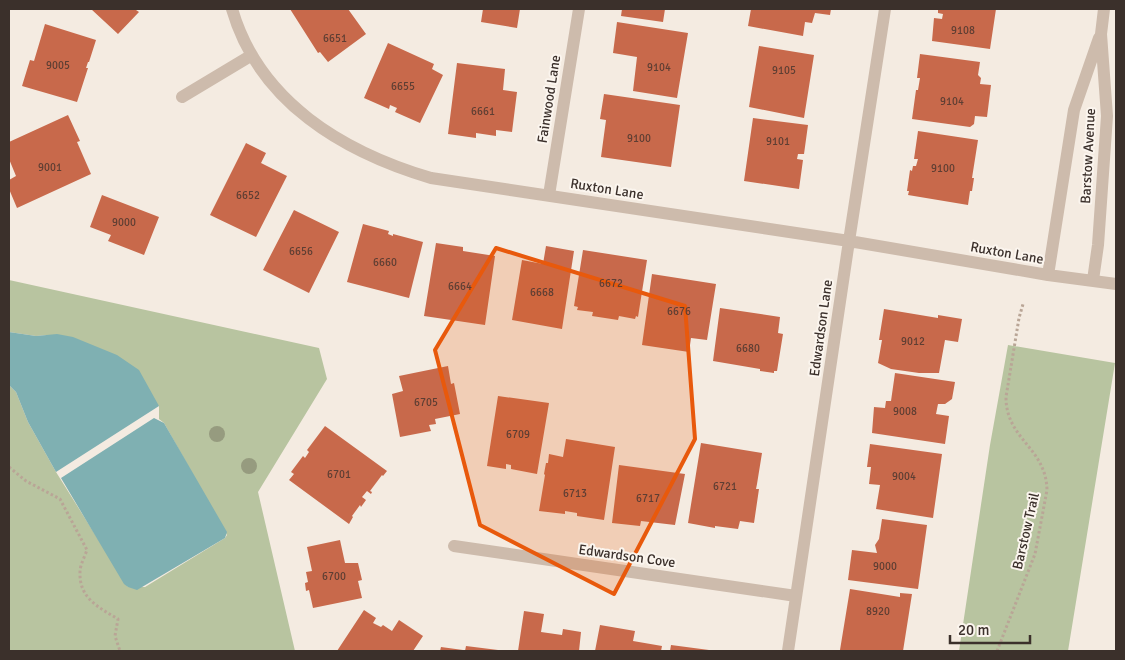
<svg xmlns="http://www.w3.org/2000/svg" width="1125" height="660" viewBox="0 0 1125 660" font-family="Signika,sans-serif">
<rect width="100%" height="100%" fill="#f4ebe1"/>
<!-- green -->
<path fill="#b8c4a0" d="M9 280 319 348 327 379 258 492 295 651H9V385L16 392 28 422 56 472 128 587H145L225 538 227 535 164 423 159 419V406L47 335 36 336 9 332Z
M1008 345 1115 363 1068 651H959L990 445Z"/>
<!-- water -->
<path fill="#7fb0b2" d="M9 332 36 336 57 334 73 337 117 355 139 370 159 406 56 472 28 422 16 392 9 385Z
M154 418 164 423 227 532 225 538 137 590 128 587 124 584 61 478Z"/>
<!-- building -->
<path fill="#c8694b" d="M91 9H137L136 10 139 12 118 34Z
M290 9H348L366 34 328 62 320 52 318 53Z
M483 9H520L517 28 481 22Z
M622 9H665L663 22 621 16Z
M751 9H831L830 15 815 13 812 23 805 22 803 36 748 26Z
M938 9H996L990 49 932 41 934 18 942 19 943 14 938 13Z
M617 22 688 33 677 98 633 91 637 57 613 53Z
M45 24 96 40 89 62H88L86 68H88L77 102 22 86 30 60 34 61Z
M388 43 434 64 432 69 443 75 420 123 395 112 397 108 390 105 389 109 364 98Z
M759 46 814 55 804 118 749 107Z
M920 54 980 62 978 75 981 78 980 84 991 85 987 117 975 116 974 124 970 127 912 119 916 90H918L920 78H917Z
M457 63 505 69 503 90 517 92 512 132 496 130V136L476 133V138L448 134Z
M604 94 680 105 671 167 601 157 606 120 600 119Z
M68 115 80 141 77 142 91 174 17 208 9 189V180L16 176 9 159V142Z
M753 118 808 125 804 154H798L797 159 803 160 799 189 744 181Z
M918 131 978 140 972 178H974L972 191H970L968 205 908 195 909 191H907L910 170 912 171 913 166H916L918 159H914Z
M246 143 266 153 261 163 287 176 256 237 210 215Z
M102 195 159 217 144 255 108 241 111 235 90 227Z
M294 210 339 232 309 293 263 270Z
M363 224 389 231 388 234 393 236V234L423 242 409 298 347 282Z
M436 243 463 247V251L495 256 485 325 424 316Z
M546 246 574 251 562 329 512 320 522 260 543 264Z
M583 250 647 260 638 317 636 316 635 319 619 316 618 320 592 316 593 312 577 310 578 307 574 306Z
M652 274 716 284 707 340 691 338 689 352 642 345Z
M720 308 780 317 778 333 783 334 777 371H774V373L760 371V369L713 361Z
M884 309 938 318V315L962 319 958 342 945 340 939 373H919L891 369 878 363 882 340H879Z
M448 366 451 384 454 383 460 414 435 419 436 424 429 425 431 431 400 437 392 394 403 391 399 376Z
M895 373 955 382 952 399 945 404H938L936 414 949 416 945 444 872 433 874 407 885 408 886 401H891Z
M498 396 549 403 537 474 511 469V465L506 464V469L487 466Z
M325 426 387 471 383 476 382 475 370 491 372 492 371 494 367 491 362 497 366 500 361 507 360 505 352 516 353 517 349 524 289 480 294 474 291 472 303 456 305 458 309 452 307 450Z
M566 439 615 447 604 520 577 516V513L565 511V514L539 511 545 475 544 474 546 463H548L549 454 563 457Z
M701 443 762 453 757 484 756 489H759L754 523 740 521 738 529 715 526V528L688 523Z
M870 444 942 454 933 518 876 509 880 485 869 484 871 467H867Z
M619 465 685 474 675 525 641 521 640 526 612 523Z
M882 519 927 525 918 589 848 580 852 550 877 553 875 545 879 539Z
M340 540 345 563H358L362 580 358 581 362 598 313 608 309 590 306 591 305 583 308 582 306 572 312 571 307 547Z
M850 589 900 597V593L912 594 903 651 840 650Z
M364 610 376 618 373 623 381 627 383 625 392 631 399 620 423 636 413 651H337Z
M524 611 544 614 541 632 562 635 563 629 581 632 579 651H518Z
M600 625 635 631 633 641 662 646 661 651H595Z
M671 645 709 650V651H670Z
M466 646 498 650V651H465Z
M441 647 463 650V651H440Z"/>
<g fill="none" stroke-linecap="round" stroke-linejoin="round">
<!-- path -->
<path stroke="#b9a596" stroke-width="3" stroke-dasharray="2.5 2.5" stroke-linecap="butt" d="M9 467 26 481 60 499 87 550C85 556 80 565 80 572 79 598 98 607 118 619L115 636 120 651
M997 651 1035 554 1047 490C1046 447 1006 440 1006 397L1019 318 1023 304"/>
<!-- minor -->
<path stroke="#cdbbac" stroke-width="12" d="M232 9C259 102 343 152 431 178L849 241 1048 275 1116 284
M182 97 252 55
M549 195 579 9
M1048 275 1074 110 1099 38
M1093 280 1098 245 1107 116 1101 34 1104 9
M454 546 796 596
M788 651 849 241 885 9"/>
</g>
<!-- trees -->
<g fill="#969b7f">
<circle cx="217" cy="434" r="8"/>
<circle cx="249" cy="466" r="8"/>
</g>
<!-- marked area -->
<path fill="#e8590c" fill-opacity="0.2" stroke="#e8590c" stroke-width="4" stroke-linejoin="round" d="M496 248 685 306 695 439 614 594 480 525 435 350Z"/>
<g text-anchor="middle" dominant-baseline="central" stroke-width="4" stroke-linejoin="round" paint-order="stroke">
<!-- number labels -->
<g font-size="11" fill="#5e3e33">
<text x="963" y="30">9108</text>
<text x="335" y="38">6651</text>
<text x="58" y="65">9005</text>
<text x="659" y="67">9104</text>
<text x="784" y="70">9105</text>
<text x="403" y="86">6655</text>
<text x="952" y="101">9104</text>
<text x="483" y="111">6661</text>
<text x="639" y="138">9100</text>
<text x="778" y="141">9101</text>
<text x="50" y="167">9001</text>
<text x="943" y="168">9100</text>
<text x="248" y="195">6652</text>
<text x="124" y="222">9000</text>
<text x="301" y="251">6656</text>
<text x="385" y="262">6660</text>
<text x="611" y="283">6672</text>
<text x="460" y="286">6664</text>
<text x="542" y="292">6668</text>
<text x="679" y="311">6676</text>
<text x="913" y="341">9012</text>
<text x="748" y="348">6680</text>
<text x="426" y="402">6705</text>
<text x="905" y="411">9008</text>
<text x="518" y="434">6709</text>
<text x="339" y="474">6701</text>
<text x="904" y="476">9004</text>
<text x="725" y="486">6721</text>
<text x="575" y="493">6713</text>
<text x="648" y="498">6717</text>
<text x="885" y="566">9000</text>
<text x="334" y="576">6700</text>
<text x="878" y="611">8920</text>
</g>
<!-- street labels -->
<g font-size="14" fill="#3b302b" stroke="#fbf5ee">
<text transform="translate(549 99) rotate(-81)">Fainwood Lane</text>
<text transform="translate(1088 156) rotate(-87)">Barstow Avenue</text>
<text transform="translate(607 189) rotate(9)">Ruxton Lane</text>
<text transform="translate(1007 253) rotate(10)">Ruxton Lane</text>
<text transform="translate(821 328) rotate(-82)">Edwardson Lane</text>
<text transform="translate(1026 531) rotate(-77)">Barstow Trail</text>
<text transform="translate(627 556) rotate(8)">Edwardson Cove</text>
</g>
</g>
<!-- border -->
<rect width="1125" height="660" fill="none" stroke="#3b302b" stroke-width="20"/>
<!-- scale -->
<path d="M950 635v8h80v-8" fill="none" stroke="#3b302b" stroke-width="2.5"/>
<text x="958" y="635" font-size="15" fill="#3b302b" stroke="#fbf5ee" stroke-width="4" paint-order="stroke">20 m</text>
</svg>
